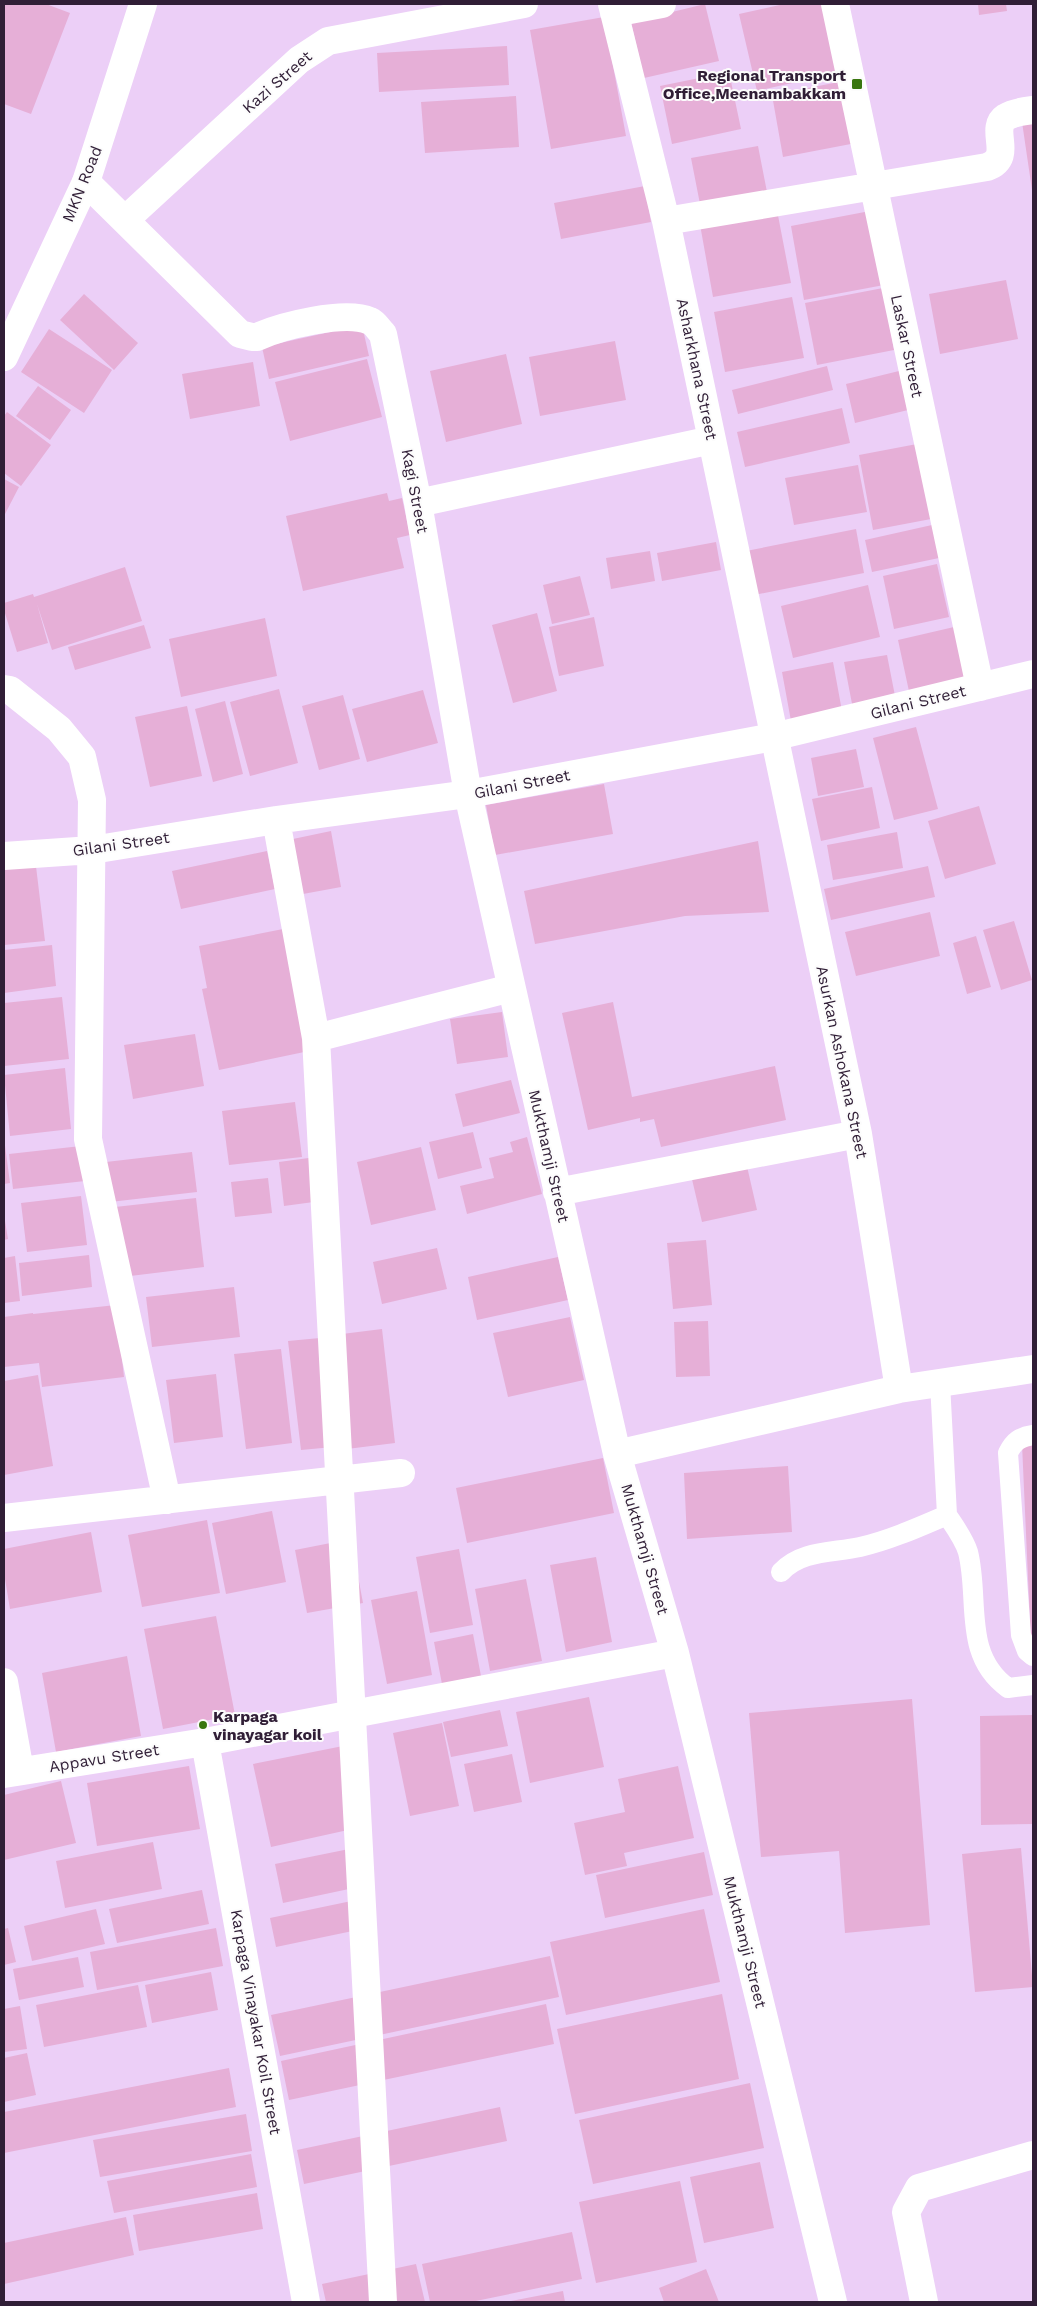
<svg xmlns="http://www.w3.org/2000/svg" width="1037" height="2306" viewBox="0 0 1037 2306" font-family="'Work Sans',sans-serif">
<rect width="100%" height="100%" fill="#eccff7"/>
<!-- building -->
<path fill="#e6afd7" d="M4 4H46L70 13 31 114 4 104Z
M705 4 719 61 644 78 631 22Z
M784 4H825L841 72 757 91 739 14Z
M978 4H1006L1007 11 979 15Z
M604 17 626 136 551 149 530 30Z
M507 46 509 85 379 92 377 53Z
M729 72 741 129 672 144 660 86Z
M844 81 856 143 783 157 772 95Z
M516 96 519 147 425 153 421 102Z
M1033 120V190H1032L1022 122Z
M758 146 767 192 700 204 691 158Z
M645 186 651 222 561 239 554 203Z
M776 205 791 283 713 297 699 219Z
M870 211 884 285 804 300 791 226Z
M1006 280 1018 339 940 354 929 294Z
M883 288 894 350 817 365 805 303Z
M84 294 138 343 114 370 60 320Z
M792 297 804 358 725 372 714 312Z
M362 325 369 356 269 379 262 347Z
M49 329 112 370 84 413 21 372Z
M615 341 626 400 540 416 529 357Z
M506 354 522 424 446 442 430 371Z
M367 359 382 417 290 441 275 382Z
M253 362 260 406 190 419 182 374Z
M827 366 833 390 738 414 732 390Z
M899 371 908 410 855 423 846 384Z
M38 386 71 410 50 440 16 416Z
M842 408 850 443 745 467 737 432Z
M7 412 51 445 21 486 4 473V416Z
M917 444 931 519 873 530 859 455Z
M858 465 867 512 794 525 785 478Z
M4 479 19 487 4 516Z
M387 493 389 501 402 498 410 535 397 538 404 568 303 591 286 516Z
M932 525 939 558 872 572 865 540Z
M856 529 864 573 754 595 746 551Z
M716 542 721 570 662 581 657 553Z
M650 551 655 581 611 589 606 558Z
M937 564 949 617 894 629 883 576Z
M125 567 142 621 52 650 37 604 48 643 17 652 4 610V603L33 594 34 597Z
M580 576 590 615 552 624 543 585Z
M868 585 880 637 793 658 781 606Z
M537 613 557 691 513 703 492 625Z
M594 617 604 666 559 676 549 627Z
M265 618 277 676 181 697 169 639Z
M144 625 151 648 75 670 68 647Z
M954 627 966 683 910 696 898 640Z
M887 655 896 701 853 709 844 662Z
M833 662 842 711 791 721 782 672Z
M279 689 298 763 250 776 230 702Z
M423 690 438 743 367 762 352 709Z
M343 695 360 759 319 770 302 706Z
M225 701 243 774 213 782 195 709Z
M187 706 202 776 150 787 135 717Z
M916 727 938 809 894 820 873 738Z
M856 749 864 787 818 796 811 758Z
M604 784 613 834 495 855 486 805Z
M872 787 880 828 821 841 812 799Z
M979 806 996 864 945 879 928 821Z
M331 831 341 887 303 894 293 839Z
M897 832 903 868 833 880 827 845Z
M758 841 769 912 685 916 535 944 524 891Z
M267 851 275 889 181 909 172 871Z
M35 858 45 941 4 945V862Z
M928 866 935 897 831 920 824 889Z
M930 912 940 956 856 976 845 932Z
M1014 921 1032 980 1001 990 983 930Z
M283 929 309 1051 219 1070 202 989 207 988 199 946Z
M976 936 991 987 967 994 953 943Z
M52 945 56 986 4 993V950Z
M62 997 69 1059 4 1066V1003Z
M613 1002 632 1097 775 1066 786 1120 661 1147 654 1119 640 1122V1118L588 1130 562 1013Z
M502 1012 508 1057 457 1064 450 1019Z
M195 1034 204 1086 133 1099 124 1045Z
M65 1068 71 1129 10 1136 4 1075Z
M511 1080 520 1113 463 1127 455 1094Z
M295 1102 302 1157 229 1165 222 1111Z
M473 1132 482 1168 438 1179 429 1142Z
M527 1137 542 1194 467 1214 460 1186 494 1178 489 1158 513 1152 510 1142Z
M4 1138 10 1183 4 1184Z
M81 1146 85 1181 13 1189 9 1154Z
M421 1147 436 1210 371 1225 357 1162Z
M192 1152 197 1192 110 1202 106 1162Z
M316 1157 321 1201 284 1206 279 1162Z
M746 1162 757 1210 702 1222 691 1175Z
M268 1178 272 1213 235 1217 231 1182Z
M81 1196 87 1245 27 1252 21 1203Z
M196 1198 204 1267 122 1277 115 1207Z
M4 1215 8 1239 4 1240Z
M706 1240 712 1305 673 1309 667 1243Z
M437 1248 447 1289 382 1304 373 1262Z
M89 1255 92 1287 22 1296 19 1263Z
M15 1256 20 1301 4 1303V1258Z
M558 1257 568 1300 477 1320 468 1277Z
M234 1287 240 1337 152 1347 146 1297Z
M116 1305 124 1377 42 1387 39 1363 4 1367V1317L33 1313 34 1325 33 1314Z
M570 1317 584 1380 508 1397 493 1333Z
M708 1321 710 1376 676 1377 674 1322Z
M382 1329 395 1443 339 1450 326 1336Z
M320 1338 333 1447 301 1450 288 1341Z
M281 1349 292 1443 246 1449 234 1354Z
M216 1374 223 1437 174 1443 166 1380Z
M38 1375 53 1466 4 1475V1381Z
M1022 1444H1033V1645H1031Z
M603 1458 614 1513 467 1543 456 1488Z
M788 1466 792 1532 687 1539 684 1473Z
M272 1511 286 1582 226 1594 212 1523Z
M207 1520 220 1593 142 1607 128 1535Z
M91 1532 102 1592 10 1609 4 1573V1549Z
M351 1539 363 1603 307 1613 295 1550Z
M459 1549 473 1625 430 1633 416 1557Z
M596 1557 612 1642 566 1652 550 1565Z
M526 1579 542 1661 490 1671 475 1589Z
M417 1591 432 1675 387 1684 371 1600Z
M216 1616 235 1715 163 1729 144 1629Z
M473 1634 481 1676 442 1684 434 1642Z
M127 1656 141 1736 56 1752 42 1673Z
M589 1697 604 1767 530 1783 516 1712Z
M912 1699 930 1925 845 1933 839 1851 761 1857 749 1713Z
M500 1710 508 1746 451 1757 443 1722Z
M1033 1715V1824L981 1825 980 1716Z
M442 1723 459 1806 410 1816 393 1733Z
M348 1745 366 1826 271 1847 253 1764Z
M512 1754 522 1802 474 1812 464 1764Z
M189 1766 200 1829 97 1846 87 1783Z
M678 1766 694 1838 624 1853 627 1866 585 1875 574 1823 625 1812 618 1779Z
M61 1781 76 1843 4 1860V1795Z
M153 1842 162 1889 65 1908 56 1861Z
M354 1848 363 1886 283 1903 275 1864Z
M1021 1848 1033 1987 975 1992 962 1854Z
M704 1852 713 1895 605 1918 596 1875Z
M202 1890 209 1924 117 1943 109 1909Z
M361 1899 367 1928 276 1947 270 1918Z
M96 1909 105 1944 32 1961 24 1926Z
M704 1909 720 1982 566 2015 550 1942Z
M8 1928 16 1962 4 1965V1929Z
M216 1928 223 1966 97 1990 90 1952Z
M550 1956 559 1997 280 2056 271 2015Z
M78 1957 84 1987 19 2000 13 1969Z
M211 1972 218 2010 152 2023 145 1985Z
M138 1985 147 2027 44 2047 36 2005Z
M722 1994 739 2079 575 2114 557 2029Z
M546 2004 554 2044 289 2100 281 2061Z
M20 2006 27 2049 4 2052V2009Z
M27 2053 36 2095 4 2102V2058Z
M229 2068 236 2107 4 2153V2112Z
M750 2083 764 2148 593 2184 579 2120Z
M500 2107 507 2141 304 2184 297 2150Z
M246 2114 252 2151 100 2177 93 2140Z
M251 2154 257 2187 114 2213 107 2181Z
M760 2162 774 2228 704 2243 690 2177Z
M680 2181 697 2262 596 2283 579 2202Z
M257 2193 263 2229 139 2251 133 2215Z
M126 2217 134 2255 4 2284V2243Z
M572 2232 582 2279 471 2302H430L422 2264Z
M416 2264 425 2302H326L322 2284Z
M706 2269 719 2302H664L659 2288Z
M563 2291 565 2302H511V2301Z"/>
<g fill="none" stroke-linecap="round" stroke-linejoin="round">
<!-- lane -->
<path stroke="#fff" stroke-width="20" d="M1033 1435C1020 1437 1014 1441 1008 1453L1021 1635 1027 1651 1033 1656
M947 1515C955 1527 964 1539 968 1552 980 1600 962 1655 1008 1688L1033 1685
M781 1572C801 1550 833 1553 860 1547 890 1540 919 1527 947 1515L940 1383"/>
<!-- street -->
<path stroke="#fff" stroke-width="28" d="M612 4 666 221 858 1134 899 1389
M835 4 980 687
M614 13 662 4
M86 182 240 334 252 337H257C281 326 345 310 370 321 375 323 379 330 383 334L418 503 468 794 617 1454 675 1653 833 2302
M125 220 299 60 328 41 524 4
M666 221 987 167C1015 157 988 129 1006 117 1014 112 1025 111 1033 110
M418 503 712 440
M4 689 10 690 59 729 82 757 92 800 88 1139 167 1500
M276 820 316 1038 383 2302
M4 856 92 850 276 820 468 794 773 737 1033 674
M316 1038 511 988
M557 1192 858 1134
M617 1454 899 1389 1033 1369
M4 1518 401 1473
M4 1682 20 1771
M205 1742 306 2302
M4 1774 205 1742 675 1653
M924 2302 906 2212 919 2188 1033 2155"/>
<!-- secondary -->
<path stroke="#fff" stroke-width="28" d="M4 357 86 182 143 4"/>
</g>
<!-- markers -->
<g fill="#39760f" stroke="#fcfcfc" stroke-width="2">
<rect x="851" y="78" width="12" height="12" rx="2.5"/>
<circle cx="203" cy="1725" r="5"/>
</g>
<g text-anchor="middle" dominant-baseline="central" stroke-width="4" stroke-linejoin="round" paint-order="stroke">
<!-- poi labels -->
<g font-size="16" font-weight="bold" fill="#301e36" stroke="#fcfcfc" text-anchor="end">
<text x="846" y="75">Regional Transport<tspan x="846" dy="18">Office,Meenambakkam</tspan></text>
<text x="213" y="1716" text-anchor="start">Karpaga<tspan x="213" dy="18">vinayagar koil</tspan></text>
</g>
<!-- street labels -->
<g font-size="16" fill="#301e36" stroke="#fcfcfc">
<text transform="translate(277 82) rotate(-41)">Kazi Street</text>
<text transform="translate(82 184) rotate(-68)">MKN Road</text>
<text transform="translate(907 346) rotate(78)">Laskar Street</text>
<text transform="translate(697 369) rotate(78)">Asharkhana Street</text>
<text transform="translate(415 491) rotate(79)">Kagi Street</text>
<text transform="translate(918 702) rotate(-14)">Gilani Street</text>
<text transform="translate(522 784) rotate(-11)">Gilani Street</text>
<text transform="translate(121 844) rotate(-8)">Gilani Street</text>
<text transform="translate(842 1062) rotate(78)">Asurkan Ashokana Street</text>
<text transform="translate(549 1156) rotate(77)">Mukthamji Street</text>
<text transform="translate(645 1549) rotate(74)">Mukthamji Street</text>
<text transform="translate(104 1758) rotate(-9)">Appavu Street</text>
<text transform="translate(745 1942) rotate(76)">Mukthamji Street</text>
<text transform="translate(256 2022) rotate(80)">Karpaga Vinayakar Koil Street</text>
</g>
</g>
<!-- border -->
<rect width="1037" height="2306" fill="none" stroke="#301e36" stroke-width="10"/>
</svg>
